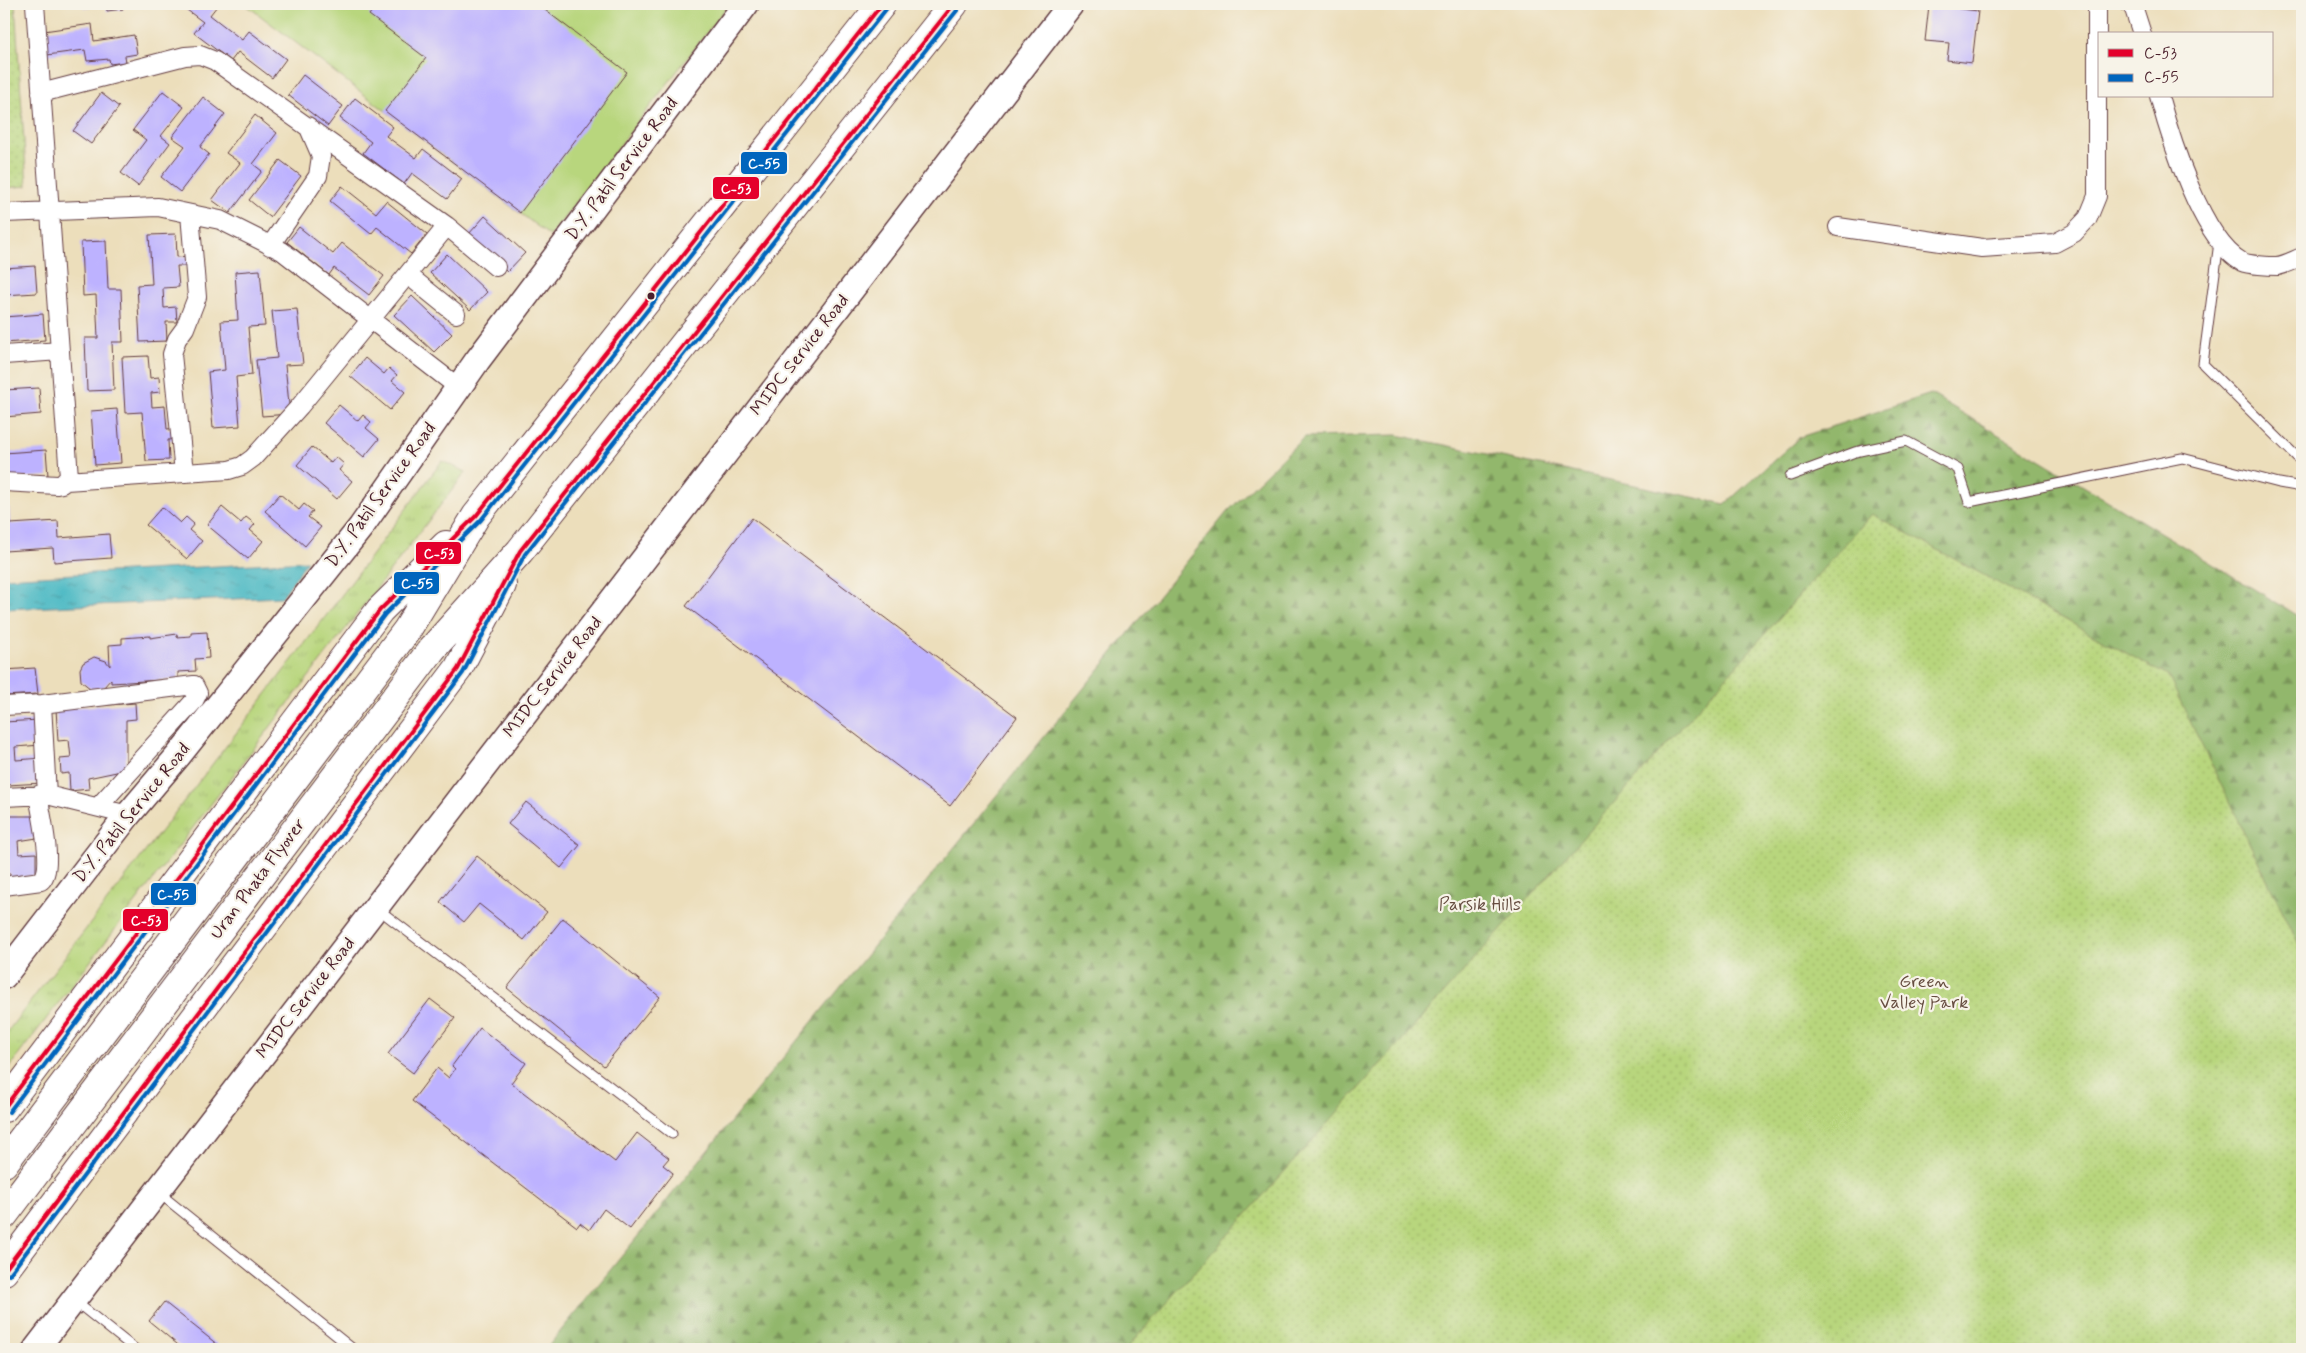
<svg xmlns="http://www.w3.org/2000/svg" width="2306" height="1353" viewBox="0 0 2306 1353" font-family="Mynerve,sans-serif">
<defs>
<pattern id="grass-tufts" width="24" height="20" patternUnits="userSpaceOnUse" patternTransform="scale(1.25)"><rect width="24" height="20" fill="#b8d67d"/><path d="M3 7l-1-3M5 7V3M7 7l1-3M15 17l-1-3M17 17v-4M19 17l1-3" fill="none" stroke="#a0b76c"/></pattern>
<pattern id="forest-firs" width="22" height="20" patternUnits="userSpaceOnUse" patternTransform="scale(1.25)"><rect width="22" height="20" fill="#92b76c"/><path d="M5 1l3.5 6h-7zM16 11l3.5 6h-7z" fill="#799459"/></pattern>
<pattern id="park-dots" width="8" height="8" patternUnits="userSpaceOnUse" patternTransform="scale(1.25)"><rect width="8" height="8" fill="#b8d67d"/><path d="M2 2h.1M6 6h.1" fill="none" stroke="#a0b76c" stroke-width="1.8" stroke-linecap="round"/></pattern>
<pattern id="water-ripples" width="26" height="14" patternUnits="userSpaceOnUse" patternTransform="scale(1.25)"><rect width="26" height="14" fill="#4bb9c4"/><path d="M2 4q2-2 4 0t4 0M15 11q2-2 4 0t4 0" fill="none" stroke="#40969f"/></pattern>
</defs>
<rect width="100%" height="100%" fill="#f7f3e8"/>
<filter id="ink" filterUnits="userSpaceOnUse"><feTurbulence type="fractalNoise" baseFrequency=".02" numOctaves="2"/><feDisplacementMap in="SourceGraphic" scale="10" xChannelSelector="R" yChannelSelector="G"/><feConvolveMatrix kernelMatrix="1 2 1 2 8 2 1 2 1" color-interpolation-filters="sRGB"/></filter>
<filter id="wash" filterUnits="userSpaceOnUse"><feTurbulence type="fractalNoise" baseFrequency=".0096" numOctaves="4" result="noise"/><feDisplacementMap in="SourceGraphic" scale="20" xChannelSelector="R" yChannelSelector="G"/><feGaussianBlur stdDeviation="1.12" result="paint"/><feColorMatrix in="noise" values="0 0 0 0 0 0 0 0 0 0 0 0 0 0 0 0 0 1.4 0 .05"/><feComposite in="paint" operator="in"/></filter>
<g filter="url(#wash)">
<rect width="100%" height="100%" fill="#ecdebb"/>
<!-- grass -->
<path fill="url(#grass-tufts)" stroke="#817a54" d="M442 461 466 472 4 1074V1036L332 608Z"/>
<!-- forest -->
<path fill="url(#forest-firs)" stroke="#6e6b4c" d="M1931 394 2302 618V1349H546L1228 511 1304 437 1397 435 1725 504 1800 437Z"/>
<!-- park -->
<path fill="url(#park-dots)" stroke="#817a54" d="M4 4H15L27 186 4 188Z
M1872 514 2168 676 2302 951V1349H1126Z"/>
<!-- pitch -->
<path fill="#b8d67d" stroke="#817a54" d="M245 4H729L550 236Z"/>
<!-- water -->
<path fill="url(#water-ripples)" stroke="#4a6c78" d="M307 561 282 597 4 609V578Z"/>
<g id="blocks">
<!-- building -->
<path fill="#bdb2ff" d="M84 4H122L123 9 107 11 106 5 84 8Z
M179 4H214L217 6 210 15 242 40 249 31 286 59 272 78 238 52 231 61 194 33 203 22Z
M377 4H537L627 72 520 213 385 111 426 58 369 15Z
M1929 5 1978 11 1972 63 1947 60 1949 43 1925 41Z
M92 24 94 41 134 35 137 54 125 56 126 62 110 64 109 59 87 61 85 50 47 55 44 31Z
M303 75 343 106 328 126 288 95Z
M163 91 184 107 161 136 170 143 138 186 121 173 146 140 133 130Z
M101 93 119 107 91 144 73 131Z
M203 97 225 114 200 147 209 154 180 192 161 177 185 146 172 137Z
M355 98 393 127 386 136 416 158 423 149 462 179 447 199 412 173 404 184 363 153 371 142 340 118Z
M255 115 277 133 253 164 262 171 230 213 212 200 240 163 226 153Z
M280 160 301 176 270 217 249 200Z
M342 186 376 213 386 201 427 234 411 254 377 227 371 234 330 201Z
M485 216 525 253 507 272 468 235Z
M299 227 333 254 342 243 384 276 369 295 334 268 329 275 287 242Z
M176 234 177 257 190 256 191 266H177L179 287 163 288 164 308 176 307 177 322H166L167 341 140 342 137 285 152 284 149 235Z
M106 241 108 289H121L123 342H112L114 390 87 391 85 338H98L96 295 83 296 81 242Z
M447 254 487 292 470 310 430 273Z
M35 266 37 293 4 295V268Z
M260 270 265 326 248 327 252 375 236 377 240 426 213 428 208 372 225 370 221 321 238 320 235 272Z
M412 296 452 334 434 352 394 315Z
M297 309 303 364 285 365 290 414 262 416 256 360 277 358 272 311Z
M43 314 45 340 4 343V317Z
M148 356 150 378 159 377 160 392 151 393 152 407 165 406 167 429 176 428 177 439 168 440 169 460 146 461 142 412 125 413 122 357Z
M365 358 384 374 389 368 397 375 392 381 405 392 390 410 350 376Z
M39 388 41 414 4 417V390Z
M339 405 358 421 363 415 371 422 366 428 379 439 364 457 324 423Z
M117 409 121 463 95 465 91 411Z
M312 447 331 463 336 457 344 464 339 470 352 481 337 499 297 465Z
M46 450 48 476 4 479V453Z
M280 494 299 510 304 504 313 511 308 517 321 527 305 546 265 511Z
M9 507 10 524 58 521 59 538 109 534 111 558 54 562 53 548 4 551V508Z
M162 507 180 523 186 517 194 524 189 530 202 541 187 559 146 525Z
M222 507 241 523 246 517 255 524 250 530 263 541 248 559 207 525Z
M752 518 1017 717 950 806 686 606Z
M207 632 209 658 195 659 196 671 178 672V679L111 683V679L103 688 91 689 81 681 80 669 83 663 94 657 106 661 110 666 109 645 122 644V638L150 636V638L177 634V637L191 636V633Z
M35 668 38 694 4 696V670Z
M135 703 136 719 126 720V770L88 778 89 789 70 791 69 773 61 774 60 759 71 758 69 740 58 741 56 709Z
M39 720 41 745 15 747 16 760 42 758 43 783 7 785V779H4V722Z
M526 802 580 845 561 868 508 824Z
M5 816H36L37 838 18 841 19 854 36 853V875L10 879V873H4Z
M477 856 547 912 524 940 479 904 464 922 440 902Z
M563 918 660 997 604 1066 507 988Z
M430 999 455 1018 413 1073 388 1054Z
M480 1028 526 1063 511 1083 615 1162 637 1133 669 1158 663 1165 673 1173 630 1229 604 1209 589 1230 580 1223 577 1227 412 1101 437 1068 449 1078 455 1069 452 1066Z
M164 1302 223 1349H183L149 1321Z"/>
</g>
</g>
<g filter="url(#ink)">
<use href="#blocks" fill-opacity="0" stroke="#623c41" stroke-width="1"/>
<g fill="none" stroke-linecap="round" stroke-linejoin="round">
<defs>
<path id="lane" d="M2219 242 2203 364 2302 462
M1790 476 1855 452 1906 441 1958 469 1969 502 2182 458 2279 483 2302 487
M378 909 672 1134
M159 1193 353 1349
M76 1302 135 1349"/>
<path id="street" d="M2130 4 2134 9 2142 34
M41 93 185 56 200 55 215 61 447 226 300 406 253 458 242 466 229 470 66 481
M2159 96C2171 140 2202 240 2242 262 2249 265 2269 266 2277 266 2285 265 2294 260 2302 257
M4 213 158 207 220 220 282 251 458 387
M447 226 496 267
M1838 227 1982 248 2055 243 2074 233 2088 218 2097 196V4
M270 246 318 176 321 156 308 126
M408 275 456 314
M4 355 60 351
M184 473 172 354 177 339 185 328 197 297 190 214
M4 482 57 485 62 484 69 477 35 4
M42 704 47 795 128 815
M4 706 42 704 194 685 198 693 194 701 98 807
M4 797 47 795
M4 886 41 881C55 869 41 814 38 795"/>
<path id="secondary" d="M4 976 128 815 178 756 361 527 477 361 746 4
M36 1349 1071 4"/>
<path id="highway" d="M4 1108 380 610 446 545
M4 1163 407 630 476 516 882 4
M4 1215 432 649 520 551 954 4
M4 1271 458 669 502 585"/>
</defs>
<!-- lane casing -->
<use href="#lane" stroke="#623c41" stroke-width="11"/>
<!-- street casing -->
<use href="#street" stroke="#623c41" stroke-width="20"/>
<!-- secondary casing -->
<use href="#secondary" stroke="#623c41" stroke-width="28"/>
<!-- highway casing -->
<use href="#highway" stroke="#623c41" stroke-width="30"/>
<!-- lane -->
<use href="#lane" stroke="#fff" stroke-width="9"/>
<!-- street -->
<use href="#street" stroke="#fff" stroke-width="18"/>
<!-- secondary -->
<use href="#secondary" stroke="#fff" stroke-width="25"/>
<!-- highway -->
<use href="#highway" stroke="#fff" stroke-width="28"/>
<defs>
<path id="bus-1" d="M4 1108 380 610 476 516 882 4
M4 1271 458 669 520 551 954 4"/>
<path id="bus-2" d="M9 1112 385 614 481 520 887 8
M9 1275 463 673 525 554 959 8"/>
</defs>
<!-- bus-1 casing -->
<use href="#bus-1" stroke="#f7f3e8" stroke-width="8"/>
<!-- bus-2 casing -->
<use href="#bus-2" stroke="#f7f3e8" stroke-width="8"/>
<!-- bus-1 -->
<use href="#bus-1" stroke="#e4002b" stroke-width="4"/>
<!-- bus-2 -->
<use href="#bus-2" stroke="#0065bd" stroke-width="4"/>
</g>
</g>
<!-- markers -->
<circle fill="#4a1f2b" stroke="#f7f3e8" stroke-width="2" cx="651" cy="296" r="4.5"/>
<g text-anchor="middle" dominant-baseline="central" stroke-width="4.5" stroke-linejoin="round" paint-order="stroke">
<!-- street labels -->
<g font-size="18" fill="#4a1f2b" stroke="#f7f3e8">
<text transform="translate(622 169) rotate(-53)">D.Y. Patil Service Road</text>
<text transform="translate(800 355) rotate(-52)">MIDC Service Road</text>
<text transform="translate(381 495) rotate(-54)">D.Y. Patil Service Road</text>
<text transform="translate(553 677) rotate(-52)">MIDC Service Road</text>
<text transform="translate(132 813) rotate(-51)">D.Y. Patil Service Road</text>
<text transform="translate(258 879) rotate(-53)">Uran Phata Flyover</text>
<text transform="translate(306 998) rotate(-52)">MIDC Service Road</text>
</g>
<!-- park labels -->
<g font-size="18" fill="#664d40" stroke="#f7f3e8">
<text x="1480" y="905">Parsik Hills</text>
<text x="1924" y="982">Green<tspan x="1924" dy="21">Valley Park</tspan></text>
</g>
</g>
<g stroke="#f7f3e8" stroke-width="2">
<rect x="740" y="151" width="48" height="24" rx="5" fill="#0065bd"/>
<rect x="712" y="176" width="48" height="24" rx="5" fill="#e4002b"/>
<rect x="415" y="541" width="47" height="24" rx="5" fill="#e4002b"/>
<rect x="393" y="571" width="47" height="24" rx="5" fill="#0065bd"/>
<rect x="150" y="882" width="47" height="24" rx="5" fill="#0065bd"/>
<rect x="122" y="908" width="47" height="24" rx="5" fill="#e4002b"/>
</g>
<g font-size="14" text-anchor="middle" font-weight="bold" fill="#fff">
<text x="764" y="168">C-55</text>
<text x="736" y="193">C-53</text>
<text x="439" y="558">C-53</text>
<text x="417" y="588">C-55</text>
<text x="173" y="899">C-55</text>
<text x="146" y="925">C-53</text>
</g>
<!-- margin -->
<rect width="2306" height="1353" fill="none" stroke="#f7f3e8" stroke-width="20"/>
<!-- legend -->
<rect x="2098" y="32" width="175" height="65" fill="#f7f3e8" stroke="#b29e9c"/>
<rect x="2108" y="49" width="25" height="8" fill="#e4002b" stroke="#b29e9c"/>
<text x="2144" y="58" font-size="15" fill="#4a1f2b">C-53</text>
<rect x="2108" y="74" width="25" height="8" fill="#0065bd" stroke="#b29e9c"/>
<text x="2144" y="82" font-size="15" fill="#4a1f2b">C-55</text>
</svg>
